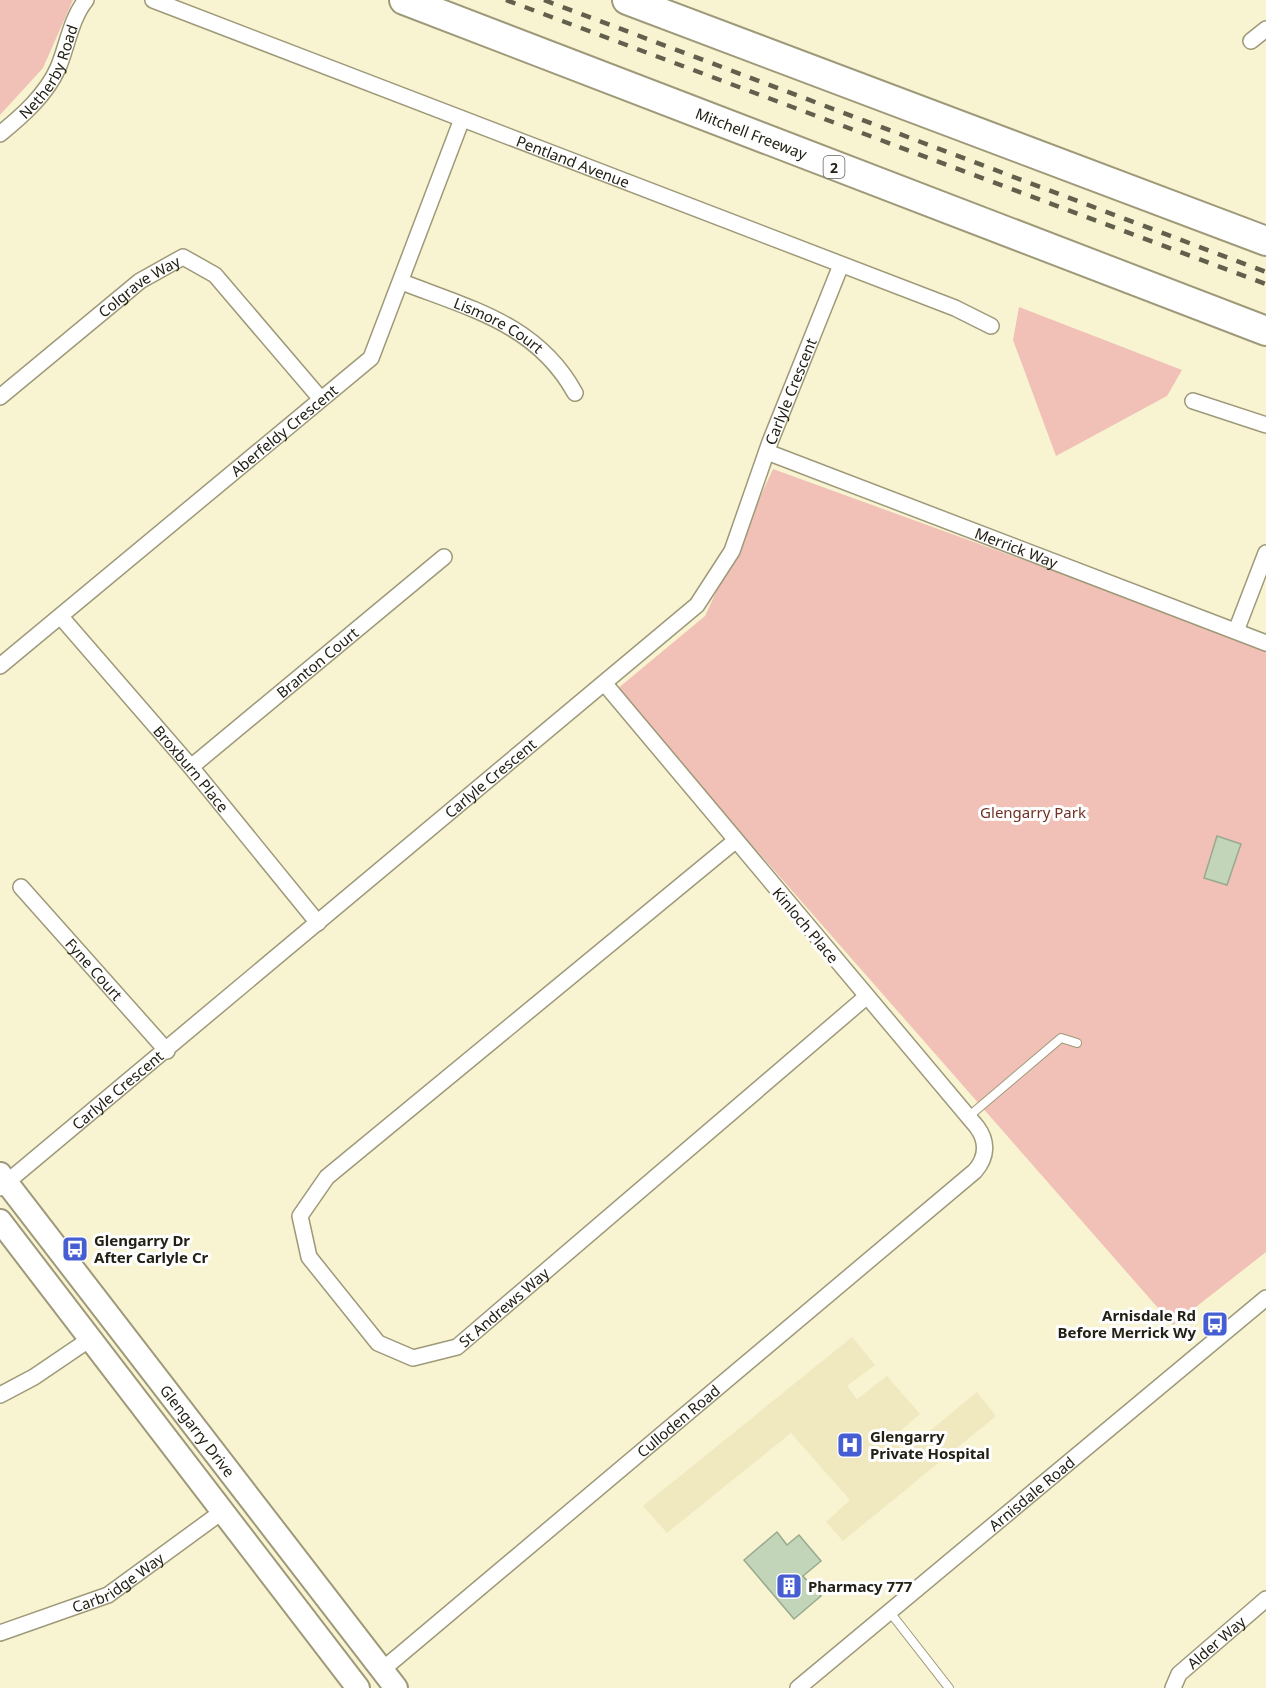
<svg xmlns="http://www.w3.org/2000/svg" width="1266" height="1688" viewBox="0 0 1266 1688" font-family="'Noto Sans',sans-serif">
<rect width="100%" height="100%" fill="#f8f3d1"/>
<!-- built -->
<path fill="#f0e9c0" d="M852 1337 875 1365 847 1386 857 1399 887 1376 920 1414 892 1438 904 1452 977 1392 996 1416 843 1541 826 1522 850 1500 791 1433 667 1533 643 1506Z"/>
<!-- green -->
<path fill="#f1c1b7" d="M0 0H73L43 68 0 115Z
M1019 307 1182 370 1167 396 1056 456 1013 340Z
M773 469 1266 648V1252L1173 1325 616 690 705 616Z"/>
<!-- building -->
<path fill="#c2d5b8" stroke="#98aa8e" stroke-width="1.5" d="M1217 836 1241 844 1227 885 1204 878Z
M777 1532 787 1545 799 1535 821 1561 803 1576 821 1596 794 1619 744 1560Z"/>
<g fill="none" stroke-linecap="round" stroke-linejoin="round">
<defs>
<path id="lane" d="M968 1117 1061 1038 1077 1043
M889 1611 949 1688"/>
<g id="street">
<path id="s1" d="M153 0 955 308 991 326"/>
<path d="M1251 41 1266 29"/>
<path id="s2" d="M0 134C22 116 46 95 58 68 67 47 71 18 86 0"/>
<path id="s3" d="M402 282C471 309 537 324 575 393"/>
<path id="s4" d="M0 397 140 281 183 257 215 275 320 398"/>
<path d="M1193 401 1266 425"/>
<path id="s5" d="M767 452 1266 643"/>
<path id="s6" d="M61 617 191 767 318 923"/>
<path d="M1236 631 1266 553"/>
<path id="s7" d="M0 666 371 358 462 119"/>
<path id="s8" d="M191 767 444 557"/>
<path id="s9" d="M735 841 327 1177 300 1216 309 1257 378 1343 413 1358 457 1347 866 997"/>
<path id="s10" d="M21 887 167 1051"/>
<path id="s11" d="M0 1188 697 605 732 551 770 442 841 265"/>
<path d="M0 1395 34 1377 90 1339"/>
<path id="s12" d="M0 1633 108 1595 223 1511"/>
<path id="s13" d="M382 1670 975 1171C987 1157 988 1142 977 1127L605 684"/>
<path id="s14" d="M798 1688 1266 1298"/>
<path id="s15" d="M1173 1688 1179 1674 1266 1599"/>
</g>
<g id="secondary">
<path id="s16" d="M0 1174 396 1688"/>
<path d="M0 1221 358 1688"/>
</g>
<g id="highway">
<path id="s17" d="M404 0 1266 331"/>
<path d="M627 0 1266 241"/>
</g>
</defs>
<!-- lane casing -->
<use href="#lane" stroke="#9e9979" stroke-width="10"/>
<!-- street casing -->
<use href="#street" stroke="#9e9979" stroke-width="18"/>
<!-- secondary casing -->
<use href="#secondary" stroke="#9e9979" stroke-width="26"/>
<!-- highway casing -->
<use href="#highway" stroke="#9e9979" stroke-width="32"/>
<!-- lane -->
<use href="#lane" stroke="#fff" stroke-width="8"/>
<!-- street -->
<use href="#street" stroke="#fff" stroke-width="15"/>
<!-- secondary -->
<use href="#secondary" stroke="#fff" stroke-width="22"/>
<!-- highway -->
<use href="#highway" stroke="#fff" stroke-width="28"/>
<!-- rail -->
<path stroke="#625f4c" stroke-width="4.5" stroke-dasharray="10 10" stroke-linecap="butt" d="M506 0 1266 284
M544 0 1266 272"/>
</g>
<!-- icons -->
<defs>
<symbol id="bus-square" viewBox="-11 -11 22 22"><rect x="-9" y="-9" width="18" height="18" rx="4" fill="#465ed2" stroke="#fefefe"/><path d="M-5-6H5V4H4V6H2V4H-2V6H-4V4H-5ZM-3.5-4V0h7V-4ZM-3.5 1.2v1.5H-2V1.2ZM2 1.2v1.5H3.5V1.2Z" fill="#fff"/></symbol>
<symbol id="hospital-square" viewBox="-11 -11 22 22"><rect x="-9" y="-9" width="18" height="18" rx="4" fill="#465ed2" stroke="#fefefe"/><path d="M-5-5h3v3.5h4V-5h3V5h-3V1.5h-4V5h-3Z" fill="#fff"/></symbol>
<symbol id="building-square" viewBox="-11 -11 22 22"><rect x="-9" y="-9" width="18" height="18" rx="4" fill="#465ed2" stroke="#fefefe"/><path d="M-4-6H4V6H1V3H-1V6H-4ZM-2.5-4.3h1.7v1.8h-1.7ZM.8-4.3h1.7v1.8H.8ZM-2.5-1h1.7V.8h-1.7ZM.8-1h1.7V.8H.8Z" fill="#fff"/></symbol>
</defs>
<g fill-rule="evenodd">
<use href="#bus-square" x="60" y="1234" width="30" height="30"/>
<use href="#bus-square" x="1200" y="1309" width="30" height="30"/>
<use href="#hospital-square" x="835" y="1430" width="30" height="30"/>
<use href="#building-square" x="774" y="1571" width="30" height="30"/>
</g>
<g text-anchor="middle" dominant-baseline="central" stroke-width="6" stroke-linejoin="round" paint-order="stroke">
<!-- shield labels -->
<rect fill="#fefefe" stroke="#65635b" stroke-width="1.5" x="823.5" y="156" width="21" height="22" rx="4.5"/>
<g font-size="14" font-weight="bold" fill="#232115">
<text x="834" y="167">2</text>
</g>
<!-- street labels -->
<g font-size="15" fill="#232115" stroke="#fefefe">
<text stroke="none"><textPath href="#s2" startOffset="81">Netherby Road</textPath></text>
<text stroke="none"><textPath href="#s17" startOffset="372">Mitchell Freeway</textPath></text>
<text stroke="none"><textPath href="#s1" startOffset="450">Pentland Avenue</textPath></text>
<text stroke="none"><textPath href="#s4" startOffset="178">Colgrave Way</textPath></text>
<text stroke="none"><textPath href="#s3" startOffset="106">Lismore Court</textPath></text>
<text stroke="none"><textPath href="#s11" startOffset="1143">Carlyle Crescent</textPath></text>
<text stroke="none"><textPath href="#s7" startOffset="369">Aberfeldy Crescent</textPath></text>
<text stroke="none"><textPath href="#s5" startOffset="267">Merrick Way</textPath></text>
<text stroke="none"><textPath href="#s8" startOffset="164">Branton Court</textPath></text>
<text stroke="none"><textPath href="#s6" startOffset="200">Broxburn Place</textPath></text>
<text stroke="none"><textPath href="#s11" startOffset="639">Carlyle Crescent</textPath></text>
<text transform="translate(806 925) rotate(50)">Kinloch Place</text>
<text stroke="none"><textPath href="#s10" startOffset="110">Fyne Court</textPath></text>
<text stroke="none"><textPath href="#s11" startOffset="153">Carlyle Crescent</textPath></text>
<text stroke="none"><textPath href="#s9" startOffset="873">St Andrews Way</textPath></text>
<text stroke="none"><textPath href="#s13" startOffset="387">Culloden Road</textPath></text>
<text stroke="none"><textPath href="#s16" startOffset="324">Glengarry Drive</textPath></text>
<text stroke="none"><textPath href="#s14" startOffset="304">Arnisdale Road</textPath></text>
<text stroke="none"><textPath href="#s12" startOffset="129">Carbridge Way</textPath></text>
<text stroke="none"><textPath href="#s15" startOffset="64">Alder Way</textPath></text>
</g>
<!-- park labels -->
<g font-size="15" fill="#703125" stroke="#fefefe">
<text x="1033" y="812">Glengarry Park</text>
</g>
<!-- poi labels -->
<g font-size="15" font-weight="bold" fill="#232115" stroke="#fefefe" text-anchor="start">
<text x="94" y="1240">Glengarry Dr<tspan x="94" dy="17">After Carlyle Cr</tspan></text>
<text x="1196" y="1315" text-anchor="end">Arnisdale Rd<tspan x="1196" dy="17">Before Merrick Wy</tspan></text>
<text x="870" y="1436">Glengarry<tspan x="870" dy="17">Private Hospital</tspan></text>
<text x="808" y="1586">Pharmacy 777</text>
</g>
</g>
</svg>
